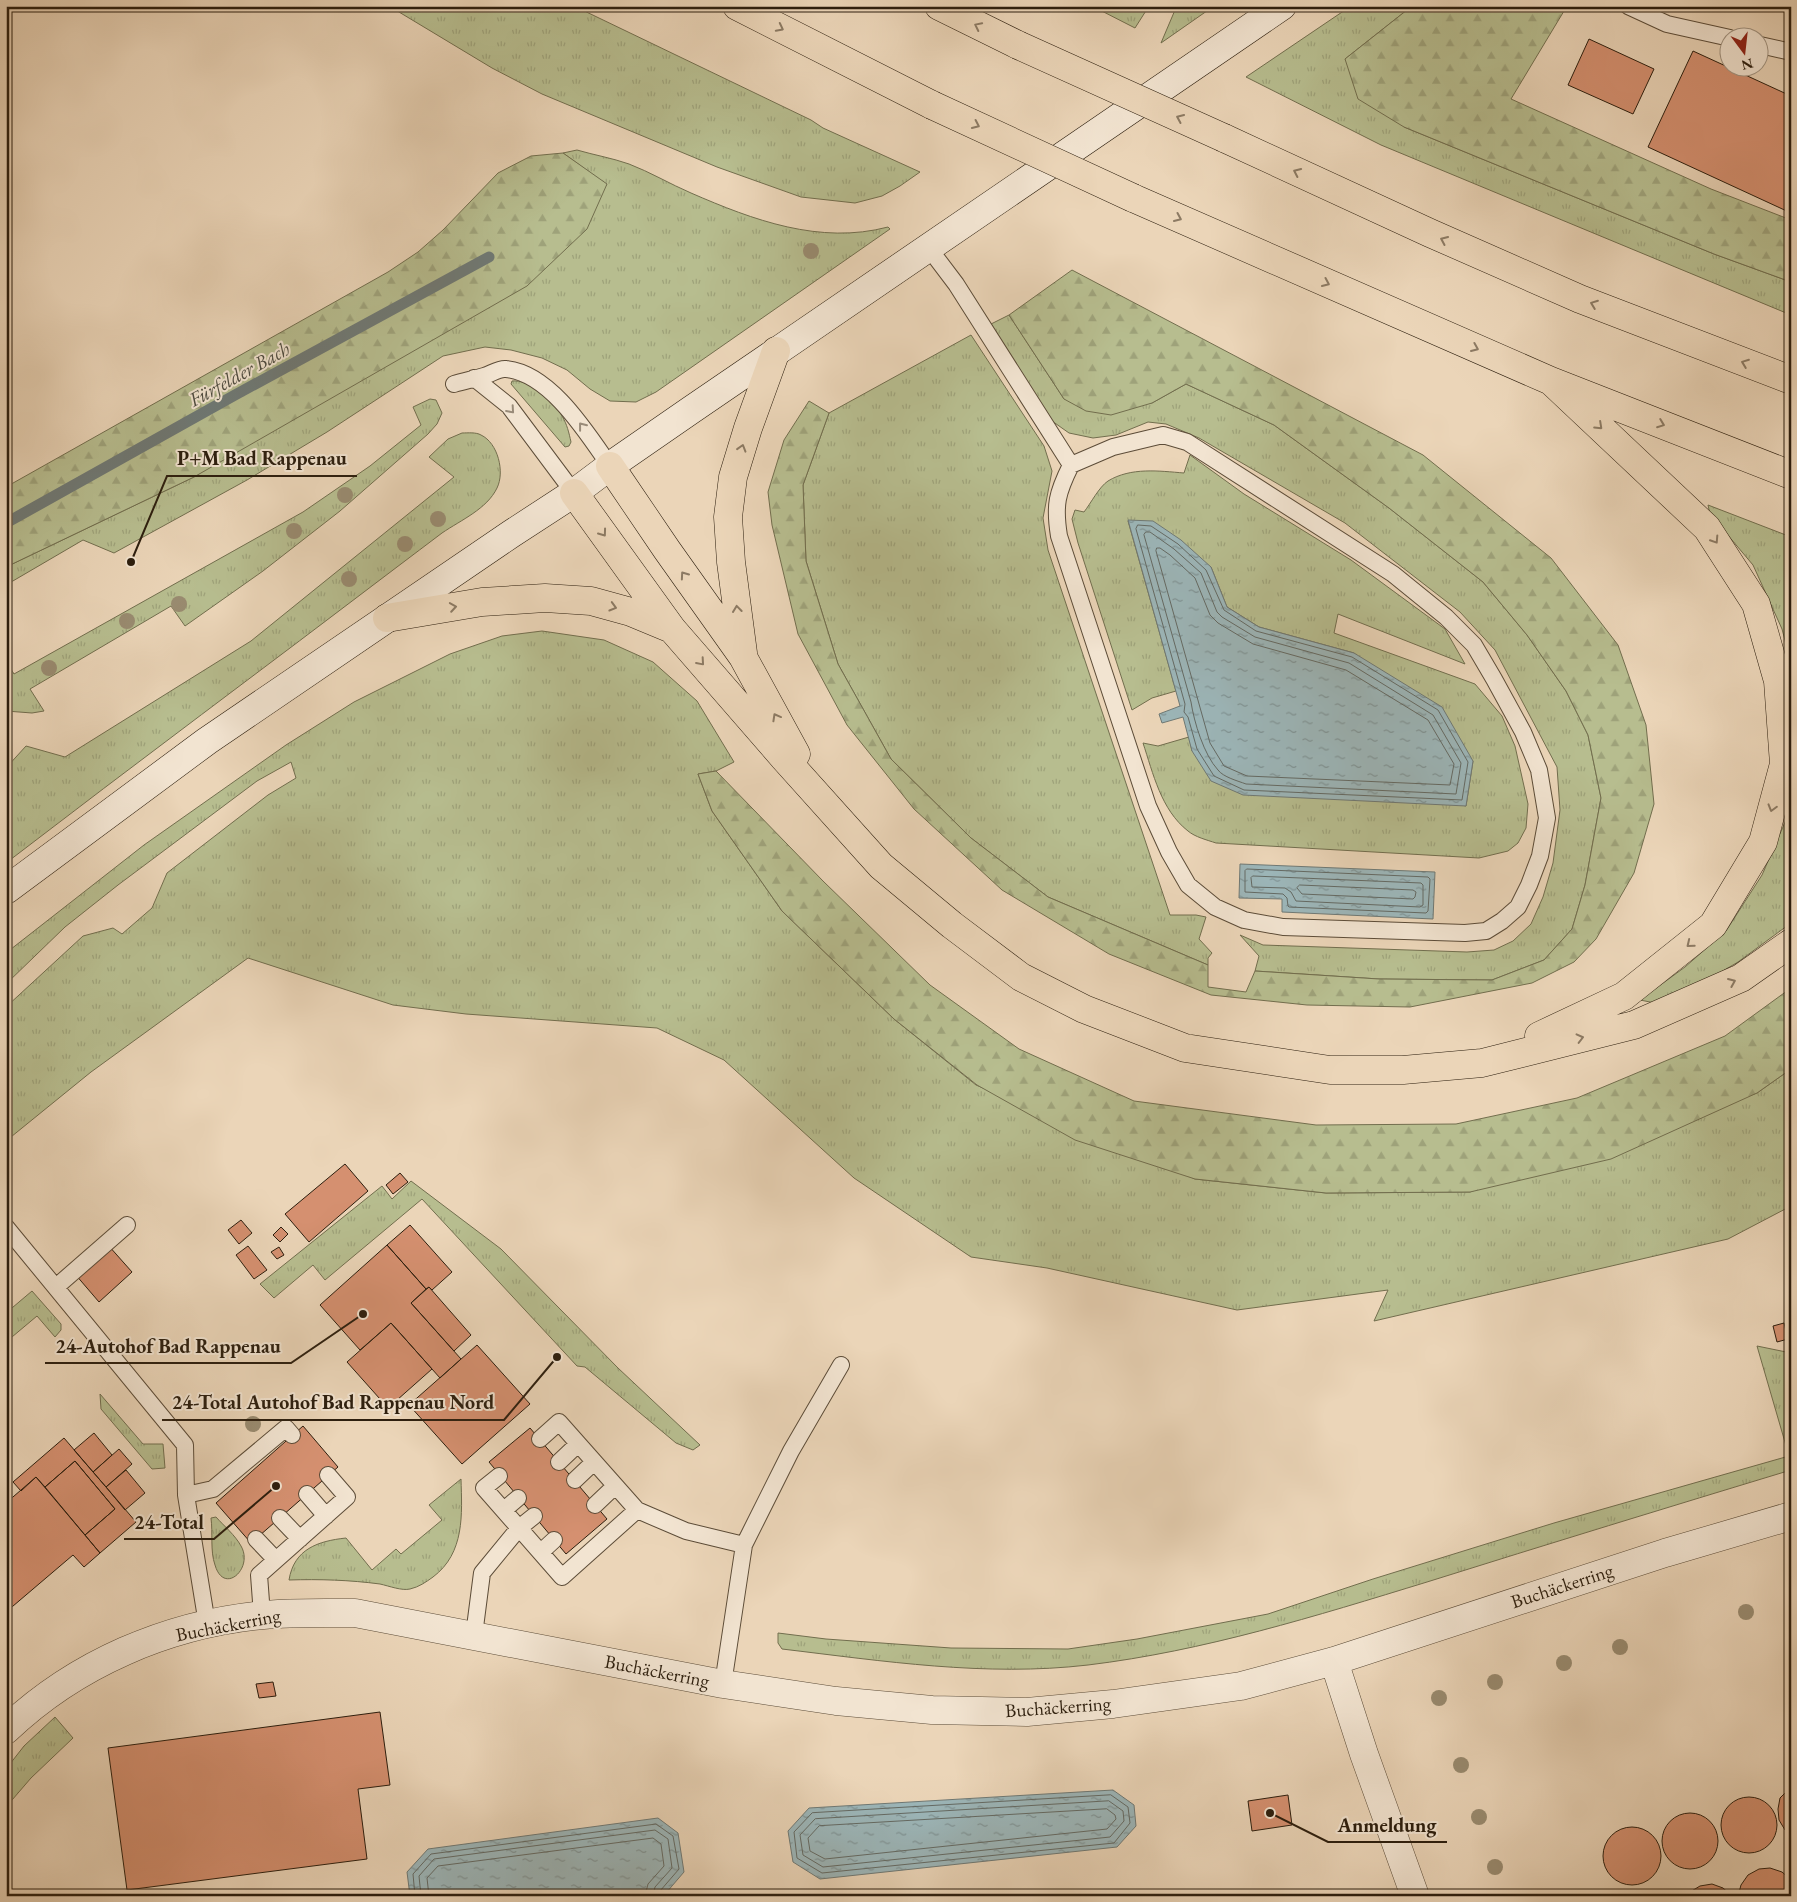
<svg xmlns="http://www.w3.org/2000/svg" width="1797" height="1902" viewBox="0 0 1797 1902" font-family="'EB Garamond',serif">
<defs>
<pattern id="grass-tufts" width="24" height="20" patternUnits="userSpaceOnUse" patternTransform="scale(1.25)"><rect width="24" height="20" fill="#b7bd8f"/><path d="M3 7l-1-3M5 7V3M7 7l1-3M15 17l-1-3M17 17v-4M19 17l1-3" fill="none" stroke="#9ea27a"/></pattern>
<pattern id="forest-firs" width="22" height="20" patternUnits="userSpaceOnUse" patternTransform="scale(1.25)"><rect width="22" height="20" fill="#b7bd8f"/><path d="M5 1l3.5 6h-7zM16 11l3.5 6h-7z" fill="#9ea27a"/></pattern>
<pattern id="water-ripples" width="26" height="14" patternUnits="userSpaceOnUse" patternTransform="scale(1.25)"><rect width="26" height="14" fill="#9cb6b9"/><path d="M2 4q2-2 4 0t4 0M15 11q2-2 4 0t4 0" fill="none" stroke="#7f9395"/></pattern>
</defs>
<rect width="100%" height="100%" fill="#ebd5b8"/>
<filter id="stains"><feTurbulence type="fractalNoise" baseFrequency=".004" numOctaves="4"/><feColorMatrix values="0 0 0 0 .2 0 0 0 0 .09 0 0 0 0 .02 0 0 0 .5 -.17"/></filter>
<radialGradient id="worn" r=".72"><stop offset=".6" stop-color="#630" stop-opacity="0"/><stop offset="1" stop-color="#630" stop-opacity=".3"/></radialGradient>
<!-- grass -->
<path fill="url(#grass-tufts)" stroke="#726e4e" d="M389 6H574L811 120 823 128 920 172 900 186 882 196 855 203 801 197 717 167 542 94 492 68Z
M1092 6H1149L1135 28Z
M1176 6H1214L1161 43 1175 10Z
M1351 6H1412L1345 59 1404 127 1714 254 1791 282V315L1381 145 1246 77Z
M577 150C594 155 612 158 629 164 650 172 670 184 691 193 753 220 820 245 888 227L890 229 656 392 636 402 610 401 590 389 567 370 542 358 511 350 485 347 443 356 327 432 247 480 114 553 83 540 6 585V567L194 477 607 185 563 153Z
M1009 315 1064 399 1152 403 1186 384 1274 425 1389 508 1483 582 1527 635 1566 691 1588 735 1601 798 1585 885 1572 929 1544 960 1492 980 1379 979 1255 971 1259 956 1240 935 1263 945 1467 952 1494 950 1513 941 1531 924 1543 897 1553 863 1560 810 1557 767 1495 650 1460 612 1345 523 1199 438 1166 424 1148 422 1116 435 1093 438 1069 433 1052 421 991 324Z
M971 335 1044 446 1052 471 1043 518 1048 550 1170 915H1196L1206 917 1199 939 1212 953 1208 958V965L1048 897 971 838 891 759 838 664 806 561 803 485 829 413Z
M512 381C529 379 555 401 562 416 567 424 569 433 571 442L569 446 565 447 511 384Z
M430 399 436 400 442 413 437 424 428 434 340 511 263 571 185 626 171 606 30 689 44 711 32 713 6 711V661L14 674 303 512 370 466 421 425 413 407Z
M462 433C468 433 476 432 481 435 498 443 505 472 497 488 487 509 461 520 442 533 427 544 412 556 397 567 267 666 136 763 6 863V768L26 746 65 757 251 641 454 477 429 457 448 439Z
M1190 455 1244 494 1351 560 1445 629 1465 664 1338 614 1334 633 1475 684 1502 716 1515 746 1528 804 1526 828 1518 843 1508 851 1479 858 1216 843C1207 840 1195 837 1188 831 1161 810 1153 773 1143 743L1158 746 1189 737 1192 751 1466 806 1473 761 1354 653 1259 627 1227 607 1211 567 1128 521 1176 691 1152 698 1132 710 1078 543 1072 519 1075 510 1084 512C1091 503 1099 487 1108 481 1131 467 1159 471 1184 473Z
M1708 505 1791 537V663L1782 629 1753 565 1710 514Z
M542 631 604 640 653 662 697 701 734 762 716 771 698 774 712 811 782 911 894 1019 976 1085 1195 1179 1326 1193 1470 1192 1757 1093 1791 1069V1206L1728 1239 1374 1321 1388 1290 1237 1310 1047 1268 971 1257 854 1178 724 1060 657 1028 466 1014 393 1005 248 958 91 1072 6 1141V1007L83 936 113 928 122 934 152 908 167 873 268 795 296 778 291 762 257 781 118 885 65 927 6 984V953L144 845 286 745 354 702 450 654 502 636Z
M1791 796V923L1738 962 1665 1005 1640 1000 1685 967 1726 931 1762 875 1786 820Z
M411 1181 501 1249 618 1368 700 1445 693 1450 676 1443 585 1367 577 1366 422 1199 325 1280 313 1265 274 1298 260 1284 382 1186 392 1199Z
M32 1291 61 1324V1330L55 1337 37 1316 6 1342V1313Z
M1757 1346 1791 1353V1470C1669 1507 1548 1544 1427 1582 1316 1616 1204 1651 1088 1665 986 1677 883 1661 782 1649L778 1643V1633L826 1639 951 1648 1068 1649 1137 1639 1268 1614 1373 1579 1554 1523 1789 1456Z
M100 1394 143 1444H163L165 1468 152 1469 101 1409Z
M461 1479C462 1514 465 1553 433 1577 426 1582 419 1587 410 1589 402 1591 389 1586 380 1584 350 1580 319 1579 289 1580 294 1549 318 1541 346 1538L372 1570 396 1549 401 1554 442 1520 429 1505Z
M216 1517C224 1526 235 1535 241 1546 254 1568 224 1596 215 1565 210 1551 213 1533 211 1518Z
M55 1717 73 1738 31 1778 6 1807V1769L24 1746Z"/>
<!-- forest -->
<path fill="url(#forest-firs)" stroke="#726e4e" d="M1412 6H1567L1511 99 1711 189 1791 220V282L1714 254 1404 127 1358 99 1345 59Z
M563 153 607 184 587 229 527 286 194 477 6 567V487L388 272 418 252 443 230 498 173 531 156Z
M1072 270 1423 455 1551 558 1618 645 1646 725 1654 804 1634 873 1596 939 1574 962 1532 983 1410 1007 1307 1005 1211 995 1109 954 1002 890 914 809 847 725 798 634 772 525 768 492 784 440 809 401 829 413 803 485 806 561 838 664 891 759 971 838 1048 897 1208 965V987L1246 992 1255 971 1379 979 1492 980 1544 960 1572 929 1585 885 1601 798 1588 735 1566 691 1527 635 1483 582 1389 508 1274 425 1186 384 1152 403 1111 415 1086 411 1064 399 1009 315Z
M716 771 823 881 930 985 1019 1049 1134 1101 1316 1125 1456 1124 1577 1098 1725 1036 1791 988V1069L1757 1093 1611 1159 1470 1192 1326 1193 1195 1179 1075 1140 977 1085 894 1019 782 911 712 811 698 774Z"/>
<!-- water -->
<path fill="url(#water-ripples)" stroke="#6f7975" d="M1128 520 1153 521 1181 540 1211 567 1227 607 1259 627 1354 653 1442 707 1473 761 1466 806 1243 795 1211 781 1192 751 1183 717 1162 723 1159 714 1180 706Z
M1240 864 1435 872 1433 919 1282 912V899L1239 898Z
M1113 1790 1134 1805 1136 1826 1117 1847 820 1879 793 1862 788 1831 809 1808Z
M658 1818 678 1833 684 1872 666 1893 644 1896H410L407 1872 428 1849Z"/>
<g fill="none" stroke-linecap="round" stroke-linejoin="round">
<!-- shore -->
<path stroke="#646a64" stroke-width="1" d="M1138 525 1151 526 1178 544 1206 570 1224 610 1256 631 1352 657 1438 710 1468 762 1462 800 1244 790 1214 776 1197 749 1188 717 1184 712 1185 704 1136 529Z
M1146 532H1150L1174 549 1201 573 1217 612 1222 617 1255 637 1349 663 1433 715 1461 763 1456 794 1246 784C1238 781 1223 777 1218 770 1204 755 1194 722 1191 702L1144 535Z
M1157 548H1160L1170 555 1195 578 1210 615 1218 623 1253 644 1346 670 1428 720 1454 764 1450 785 1247 776 1224 766 1210 743 1156 551Z
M1247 869 1428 877 1430 879 1428 911 1426 913 1289 907 1288 906 1287 898 1283 894 1245 892V871Z
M1253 876 1421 883 1423 885V905L1420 907 1296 901 1291 892 1285 888 1252 887 1251 878Z
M1300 885 1413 890 1416 892 1415 897 1413 899 1302 894 1297 888Z
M1111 1795 1128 1807 1130 1823 1114 1843 822 1873 797 1858 794 1832 812 1813Z
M1109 1801 1123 1811 1124 1821 1110 1837 823 1867 803 1855 800 1835 815 1819Z
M1107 1809 1115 1815 1116 1819 1107 1829 825 1859 810 1851 808 1838 819 1826Z
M415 1896 413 1874 431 1854 656 1824 673 1836 679 1869 660 1891 659 1896
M421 1896 419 1876 434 1859 655 1830 668 1839 672 1868 655 1887 653 1896
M429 1896 427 1878 438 1866 653 1838 661 1844 664 1866 648 1884 645 1896"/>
<!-- stream -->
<path stroke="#6f7975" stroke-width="11" d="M6 523 235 395 489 257"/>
</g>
<!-- building -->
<path fill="#d59070" stroke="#2c1e0e" d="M1589 39 1654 69 1633 114 1568 85Z
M1693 51 1791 96V213L1648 147Z
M345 1164 368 1191 309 1242 285 1214Z
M400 1173 408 1182 393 1194 386 1185Z
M241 1220 252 1233 239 1244 228 1230Z
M410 1225 452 1272 432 1290 429 1287 426 1289 387 1245Z
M281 1227 288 1234 280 1242 273 1235Z
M108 1245 132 1272 99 1302 75 1274Z
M387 1245 426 1289 411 1303 461 1359 440 1378 391 1323 360 1350 320 1305Z
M248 1246 267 1270 254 1279 236 1255Z
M279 1247 284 1255 277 1259 271 1252Z
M429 1287 471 1335 454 1351 411 1303Z
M391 1323 432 1369 388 1408 347 1362Z
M1784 1323 1788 1339 1777 1342 1773 1326Z
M477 1345 530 1404 462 1464 409 1405Z
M303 1426 338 1467 251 1543 216 1503Z
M530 1428 607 1519 566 1554 489 1462Z
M94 1433 112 1455 93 1472 74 1450Z
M64 1438 136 1522 100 1553 85 1535 115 1509 75 1461 45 1487 36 1477 21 1491 13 1482Z
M119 1449 132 1464 106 1487 93 1472Z
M75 1461 115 1509 85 1535 45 1487Z
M126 1470 145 1493 125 1510 106 1487Z
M36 1477 100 1553 84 1567 73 1555 6 1612V1503Z
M273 1682 276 1696 259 1698 256 1684Z
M380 1712 390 1785 358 1789 367 1859 127 1890 108 1748Z
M1791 1787V1834L1785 1830 1779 1820 1778 1809 1780 1798Z
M1288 1795 1292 1825 1252 1831 1248 1801Z
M1721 1825a28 28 0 1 1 56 0a28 28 0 1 1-56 0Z
M1662 1841a28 28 0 1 1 56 0a28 28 0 1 1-56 0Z
M1603 1856a29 29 0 1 1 58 0a29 29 0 1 1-58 0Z
M1770 1868 1782 1872 1790 1879 1791 1896H1738L1741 1885 1748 1875 1759 1869Z
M1712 1884 1723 1888 1732 1896H1686L1690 1892 1700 1886Z"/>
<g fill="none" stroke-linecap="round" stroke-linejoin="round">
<defs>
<path id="lane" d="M1628 6 1667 24 1730 38
M1760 45 1791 52
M928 247 956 284 1071 465C1057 493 1054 505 1059 536L1148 806 1169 852 1188 885 1215 907 1244 920 1283 927 1465 933 1486 931 1502 921 1518 907 1529 885 1540 856 1547 818 1539 770 1523 732 1494 679 1474 645 1446 617 1393 574 1187 442 1163 435 1113 447 1071 465
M474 378 509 406 574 493
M454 384C464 381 474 379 484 376 491 374 499 368 506 369 550 373 587 433 610 466
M6 1227 185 1445 186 1495 207 1624
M56 1287 127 1225
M540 1439 559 1422 637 1510 686 1531 744 1545
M559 1462 578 1444
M499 1476 484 1488 562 1577 637 1510
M575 1480 594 1462
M307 1494 326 1516
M186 1495 213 1489 286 1428 292 1435
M595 1505 615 1486
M504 1510 518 1498
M280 1518 300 1539
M256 1539 276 1560
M541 1552 554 1540
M262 1615 259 1575 347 1497 328 1475
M474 1635 482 1573 519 1528 534 1516
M723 1684 744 1545 791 1451 841 1365"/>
<path id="street" d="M1334 1661 1364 1754 1415 1896
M6 1730C75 1664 168 1624 263 1615 294 1612 324 1613 355 1613L723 1684 836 1701 932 1710 1027 1712 1113 1704 1241 1686 1334 1661 1665 1553 1791 1516"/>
<path id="secondary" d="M6 890 207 741 511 534 574 493 610 466 691 410 1282 6"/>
<path id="highway" d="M737 6 932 105
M939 6 1018 45
M1224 138 1430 233 1580 299 1791 380
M1133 198 1551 381 1791 475
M610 466 667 550 743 657 796 754
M574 493 672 629 784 758 881 866 952 925 1021 977 1084 1009 1185 1048 1330 1070H1403L1482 1063 1634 1025 1741 978 1791 943
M387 618 482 602 545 598 591 601 631 612 672 629
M743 653 731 562 728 517 733 477 748 428 776 351
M1539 1036 1624 996 1713 925 1763 842 1784 764 1778 681 1756 604 1707 528 1551 381"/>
</defs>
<!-- lane casing -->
<use href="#lane" stroke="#5c4c38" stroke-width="18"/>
<!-- street casing -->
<use href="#street" stroke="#5c4c38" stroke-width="29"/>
<!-- secondary casing -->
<use href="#secondary" stroke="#2c1e0e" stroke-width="29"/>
<!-- highway casing -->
<use href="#highway" stroke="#2c1e0e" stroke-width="29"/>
<!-- lane -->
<use href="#lane" stroke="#f2e4d1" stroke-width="16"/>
<!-- street -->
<use href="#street" stroke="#f2e4d1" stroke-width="28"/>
<!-- secondary -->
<use href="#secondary" stroke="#f2e4d1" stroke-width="28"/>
<!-- highway -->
<use href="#highway" stroke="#ebd5b8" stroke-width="28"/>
<defs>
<path id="highway-bridge" d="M1018 45 1224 138
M932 105 1133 198"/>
</defs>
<!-- highway-bridge casing -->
<use href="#highway-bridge" stroke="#2c1e0e" stroke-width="29" stroke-linecap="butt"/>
<!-- highway-bridge -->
<use href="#highway-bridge" stroke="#ebd5b8" stroke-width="28"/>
</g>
<!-- trees -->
<g fill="#998b70">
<circle cx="811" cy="251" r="8"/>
<circle cx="345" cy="495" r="8"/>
<circle cx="438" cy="519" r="8"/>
<circle cx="294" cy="531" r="8"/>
<circle cx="405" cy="544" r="8"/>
<circle cx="349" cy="579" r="8"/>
<circle cx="179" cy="604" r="8"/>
<circle cx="127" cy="621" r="8"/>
<circle cx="49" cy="668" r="8"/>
<circle cx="253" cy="1424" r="8"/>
<circle cx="1746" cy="1612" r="8"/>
<circle cx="1620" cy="1647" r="8"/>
<circle cx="1564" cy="1663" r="8"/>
<circle cx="1495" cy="1682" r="8"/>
<circle cx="1439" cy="1698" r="8"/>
<circle cx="1461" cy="1765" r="8"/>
<circle cx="1479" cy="1817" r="8"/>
<circle cx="1495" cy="1867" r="8"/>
</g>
<!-- one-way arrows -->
<defs><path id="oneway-chevron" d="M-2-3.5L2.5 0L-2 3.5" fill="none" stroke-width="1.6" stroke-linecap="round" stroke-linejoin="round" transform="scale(1.25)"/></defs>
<g stroke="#8c7a63">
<use href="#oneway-chevron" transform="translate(978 26) rotate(-154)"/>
<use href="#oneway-chevron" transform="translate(780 28) rotate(27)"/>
<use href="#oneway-chevron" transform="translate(1180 118) rotate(-156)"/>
<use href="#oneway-chevron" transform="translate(976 125) rotate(25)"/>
<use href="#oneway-chevron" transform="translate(1297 172) rotate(-155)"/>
<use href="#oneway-chevron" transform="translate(1178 218) rotate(24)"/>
<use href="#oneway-chevron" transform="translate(1444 240) rotate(-156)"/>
<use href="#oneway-chevron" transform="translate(1326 283) rotate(24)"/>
<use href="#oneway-chevron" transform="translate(1594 304) rotate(-159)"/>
<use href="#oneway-chevron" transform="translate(1475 348) rotate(23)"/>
<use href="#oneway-chevron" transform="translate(1745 363) rotate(-159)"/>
<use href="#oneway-chevron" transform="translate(1661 424) rotate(21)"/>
<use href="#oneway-chevron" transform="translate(1599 426) rotate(43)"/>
<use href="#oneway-chevron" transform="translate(742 448) rotate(-73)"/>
<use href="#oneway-chevron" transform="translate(603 533) rotate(54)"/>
<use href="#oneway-chevron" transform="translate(1715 540) rotate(57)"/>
<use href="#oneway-chevron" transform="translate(684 575) rotate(-125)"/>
<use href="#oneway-chevron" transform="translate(453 607) rotate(-9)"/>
<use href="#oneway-chevron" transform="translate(613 607) rotate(16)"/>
<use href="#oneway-chevron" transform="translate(737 609) rotate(-97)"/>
<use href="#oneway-chevron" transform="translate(701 662) rotate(49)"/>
<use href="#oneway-chevron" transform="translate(776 717) rotate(-119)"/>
<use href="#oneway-chevron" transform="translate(1772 808) rotate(106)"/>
<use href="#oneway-chevron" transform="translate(1690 944) rotate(141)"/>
<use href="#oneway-chevron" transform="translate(1732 982) rotate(-23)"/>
<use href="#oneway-chevron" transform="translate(1580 1038) rotate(-14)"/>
</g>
<g stroke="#998b79">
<use href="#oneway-chevron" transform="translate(511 410) rotate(49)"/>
<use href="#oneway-chevron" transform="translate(582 426) rotate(-128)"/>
</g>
<g text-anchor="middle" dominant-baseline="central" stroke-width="4" stroke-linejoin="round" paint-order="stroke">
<!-- street labels -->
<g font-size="19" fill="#2c1e0e" stroke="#f2e4d1">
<text transform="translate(1562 1586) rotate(-18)">Buchäckerring</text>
<text transform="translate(228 1625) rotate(-11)">Buchäckerring</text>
<text transform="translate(657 1671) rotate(11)">Buchäckerring</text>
<text transform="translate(1058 1707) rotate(-4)">Buchäckerring</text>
</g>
<!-- water labels -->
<g font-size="20" font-style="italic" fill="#4e4c41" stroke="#f2e4d1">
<text transform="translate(239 374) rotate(-29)">Fürfelder Bach</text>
</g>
</g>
<!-- callouts -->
<path fill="none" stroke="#2c1e0e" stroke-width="2" d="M131 562L167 476H357M363 1314L291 1363H45M557 1357L504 1420H162M276 1486L214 1539H124M1270 1813L1328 1842H1447"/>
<g fill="#2c1e0e" stroke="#f2e4d1" stroke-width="2">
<circle cx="131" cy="562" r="5"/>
<circle cx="363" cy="1314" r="5"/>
<circle cx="557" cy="1357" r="5"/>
<circle cx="276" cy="1486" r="5"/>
<circle cx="1270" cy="1813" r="5"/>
</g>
<g font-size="20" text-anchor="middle" font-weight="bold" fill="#2c1e0e" stroke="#f2e4d1" stroke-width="4" stroke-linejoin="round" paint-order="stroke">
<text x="262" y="465">P+M Bad Rappenau</text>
<text x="168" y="1353">24-Autohof Bad Rappenau</text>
<text x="333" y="1409">24-Total Autohof Bad Rappenau Nord</text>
<text x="169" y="1529">24-Total</text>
<text x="1387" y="1832">Anmeldung</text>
</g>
<!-- margin -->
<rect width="1797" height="1902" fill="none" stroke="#ebd5b8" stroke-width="25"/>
<rect x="8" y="8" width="1782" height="1887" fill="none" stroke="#2c1e0e" stroke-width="2.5"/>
<rect x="12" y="12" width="1772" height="1877" fill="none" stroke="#2c1e0e"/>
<!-- north arrow -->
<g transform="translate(1744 52) rotate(165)"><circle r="24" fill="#f2e4d1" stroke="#a39583"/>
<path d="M0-4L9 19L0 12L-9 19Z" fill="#8f2418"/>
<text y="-8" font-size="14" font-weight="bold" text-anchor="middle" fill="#2c1e0e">N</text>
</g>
<rect width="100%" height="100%" filter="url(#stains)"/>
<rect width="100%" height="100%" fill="url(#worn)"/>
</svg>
